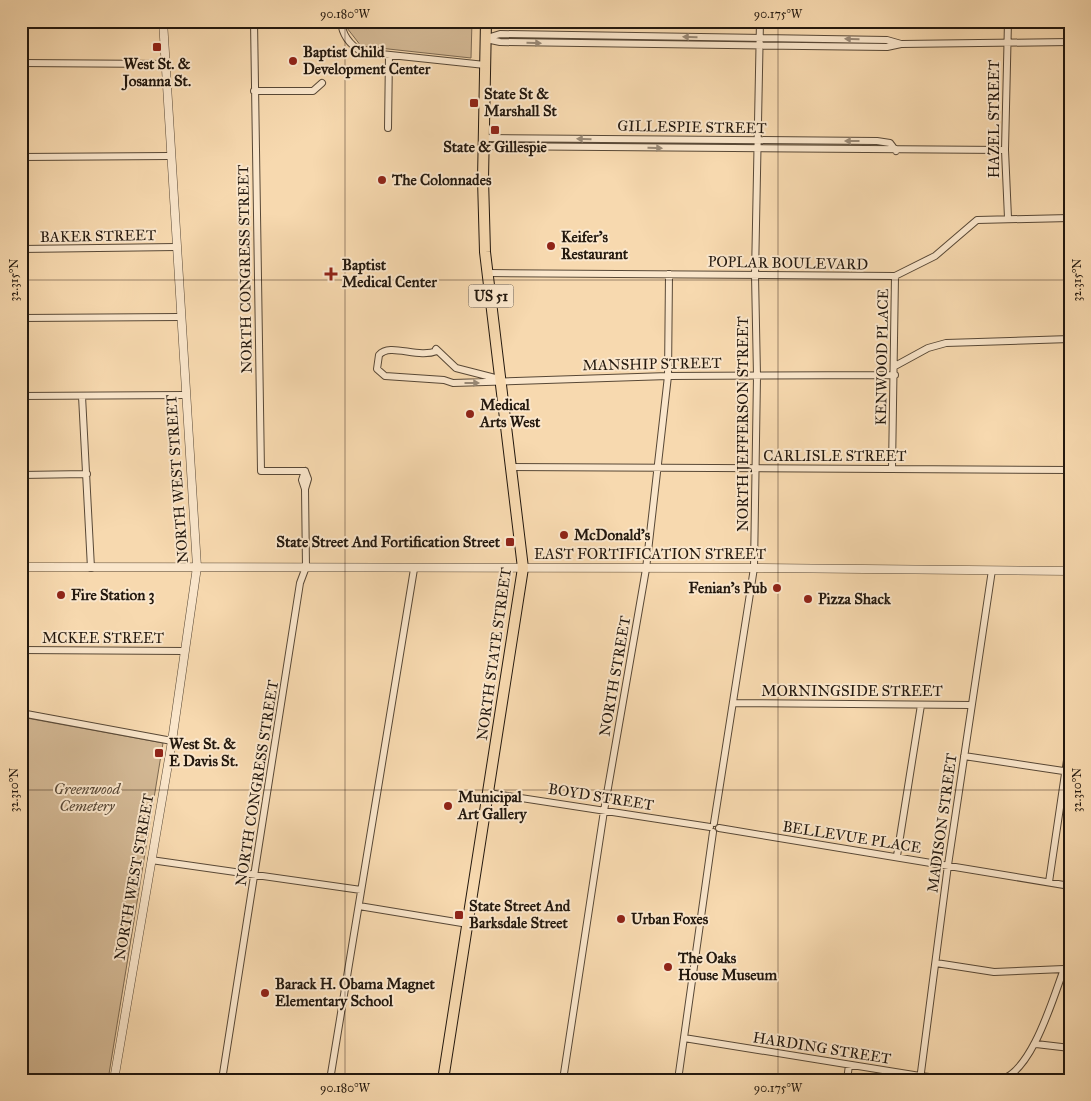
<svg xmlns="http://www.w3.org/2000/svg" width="1091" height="1101" viewBox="0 0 1091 1101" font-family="'IM FELL Great Primer',serif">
<rect width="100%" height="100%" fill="#f7d9af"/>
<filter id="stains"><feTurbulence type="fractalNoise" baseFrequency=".004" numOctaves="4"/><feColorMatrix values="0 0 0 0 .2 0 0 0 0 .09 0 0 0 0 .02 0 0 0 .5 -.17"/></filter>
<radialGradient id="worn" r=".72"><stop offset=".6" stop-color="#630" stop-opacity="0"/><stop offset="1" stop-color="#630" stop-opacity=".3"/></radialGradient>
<!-- green -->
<path fill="#d3b894" stroke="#7b6851" d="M345 21H472L471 58 361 46 347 28Z
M21 717 163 743 108 1080H21Z"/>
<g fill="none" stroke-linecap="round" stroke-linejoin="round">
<defs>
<path id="minor" d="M254 21 261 471H305
M341 21C342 35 350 45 362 52L485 65
M1008 21 1005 150 1008 218
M487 38 500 34 887 40 901 44
M486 39 500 42 887 47 901 44 1070 42
M21 63 164 64
M254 91H313L322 83
M388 128 389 55
M484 138 877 141 890 143 896 151
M484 146 1005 150
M21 157 170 156
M21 249 176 247
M488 273 895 276 935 256 977 220 1070 218
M21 318 180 317
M436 349 456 368 499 379
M437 351C417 359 390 342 379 355L377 369 385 376 444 380 453 383 668 376 895 375
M895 366 928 348 946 343 1070 339
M21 396 185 395
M82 396 91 568
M509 467 1070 470
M892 468 895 276
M305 471 302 480 305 489
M21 475 87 474
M21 650 184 651
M734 703 971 705
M21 713 172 741
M964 756 1070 772
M488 793 710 827
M714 823 754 568 757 376 755 275 760 21
M719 828 1070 886
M897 856 921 705
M151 860 361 890
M1049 882 1070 740
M359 906 468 924
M936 963 994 972 1064 969C1053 998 1032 1072 1000 1080
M684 1038 920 1076 957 1080
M1036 1044 1070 1048
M222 1080 300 583 306 567 305 489 308 479 305 471
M330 1080 414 569
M563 1080 604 811 646 569 668 376 669 274
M678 1080 713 832
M847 1080 849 1065
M920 1080 948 865 992 570"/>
<path id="tertiary" d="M21 567 754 568 1070 571
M114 1080 172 741 197 567 163 21"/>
<path id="primary" d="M443 1080 523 568 485 252 483 179 486 21"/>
</defs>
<!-- minor casing -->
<use href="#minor" stroke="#584836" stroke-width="8"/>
<!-- tertiary casing -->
<use href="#tertiary" stroke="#584836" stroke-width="9"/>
<!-- primary casing -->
<use href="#primary" stroke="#23180e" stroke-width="12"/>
<!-- minor -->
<use href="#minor" stroke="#fae6cb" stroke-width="6"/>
<!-- tertiary -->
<use href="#tertiary" stroke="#fae6cb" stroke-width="8"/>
<!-- primary -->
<use href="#primary" stroke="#f7d9af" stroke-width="10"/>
</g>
<!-- one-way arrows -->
<defs><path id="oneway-solid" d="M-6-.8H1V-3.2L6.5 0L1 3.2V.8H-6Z" transform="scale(1.25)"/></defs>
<g fill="#998976">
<use href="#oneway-solid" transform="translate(690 37) rotate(-179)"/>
<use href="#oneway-solid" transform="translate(852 39) rotate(-179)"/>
<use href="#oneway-solid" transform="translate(534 43) rotate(1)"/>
<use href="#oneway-solid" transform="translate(584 139) rotate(-179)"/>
<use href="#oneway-solid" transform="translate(852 141) rotate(-180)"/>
<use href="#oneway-solid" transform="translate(655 148) rotate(1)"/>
<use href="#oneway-solid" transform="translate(472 383)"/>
</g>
<!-- ticks -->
<path fill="none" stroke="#23180e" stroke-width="1" stroke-opacity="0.45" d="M345 21V1080M778 21V1080M21 280H1070M21 790H1070"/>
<!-- markers -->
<g fill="#8f2418" stroke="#fae6cb" stroke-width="2">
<rect x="152" y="42" width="10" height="10" rx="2.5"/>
<circle cx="293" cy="61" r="5"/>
<rect x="469" y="98" width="10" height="10" rx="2.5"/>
<rect x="490" y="125" width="10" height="10" rx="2.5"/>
<circle cx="382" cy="180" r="5"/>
<circle cx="551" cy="246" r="5"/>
<path d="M328.5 266.5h5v5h5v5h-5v5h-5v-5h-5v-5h5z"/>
<circle cx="470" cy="414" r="5"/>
<circle cx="564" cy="535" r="5"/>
<rect x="505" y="537" width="10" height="10" rx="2.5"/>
<circle cx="777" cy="588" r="5"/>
<circle cx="61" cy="595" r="5"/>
<circle cx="808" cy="599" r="5"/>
<rect x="154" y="748" width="10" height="10" rx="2.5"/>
<circle cx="448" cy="806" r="5"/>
<rect x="454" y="910" width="10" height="10" rx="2.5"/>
<circle cx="621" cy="919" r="5"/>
<circle cx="668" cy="967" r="5"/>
<circle cx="265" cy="993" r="5"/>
</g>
<g text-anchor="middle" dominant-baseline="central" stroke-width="4" stroke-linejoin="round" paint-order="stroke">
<!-- shield labels -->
<rect fill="#fae6cb" stroke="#645647" stroke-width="1" x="468.5" y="284.5" width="45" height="23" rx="4"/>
<g font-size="14" font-weight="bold" fill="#23180e">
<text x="491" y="296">US 51</text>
</g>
<!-- poi labels -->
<g font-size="15" font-weight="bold" fill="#23180e" stroke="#fae6cb" text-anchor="start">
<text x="303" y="52">Baptist Child<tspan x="303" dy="17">Development Center</tspan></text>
<text x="157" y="64" text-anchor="middle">West St. &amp;<tspan x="157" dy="17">Josanna St.</tspan></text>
<text x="484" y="94">State St &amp;<tspan x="484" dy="17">Marshall St</tspan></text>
<text x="495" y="147" text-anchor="middle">State &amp; Gillespie</text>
<text x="392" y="180">The Colonnades</text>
<text x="561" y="237">Keifer's<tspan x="561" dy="17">Restaurant</tspan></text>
<text x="342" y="265">Baptist<tspan x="342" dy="17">Medical Center</tspan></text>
<text x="480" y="405">Medical<tspan x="480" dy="17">Arts West</tspan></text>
<text x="574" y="535">McDonald's</text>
<text x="500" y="542" text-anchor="end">State Street And Fortification Street</text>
<text x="767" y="588" text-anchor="end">Fenian's Pub</text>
<text x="71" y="595">Fire Station 3</text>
<text x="818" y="599">Pizza Shack</text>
<text x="169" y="744">West St. &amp;<tspan x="169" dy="17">E Davis St.</tspan></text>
<text x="458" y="797">Municipal<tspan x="458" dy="17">Art Gallery</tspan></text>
<text x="469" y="906">State Street And<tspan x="469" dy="17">Barksdale Street</tspan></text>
<text x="631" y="919">Urban Foxes</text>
<text x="678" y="958">The Oaks<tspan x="678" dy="17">House Museum</tspan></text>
<text x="275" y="984">Barack H. Obama Magnet<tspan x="275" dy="17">Elementary School</tspan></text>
</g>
<!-- street labels -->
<g font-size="15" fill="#23180e" stroke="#fae6cb">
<text transform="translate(994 119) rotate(-90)">HAZEL STREET</text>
<text transform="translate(692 127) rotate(1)">GILLESPIE STREET</text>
<text transform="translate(98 236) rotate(-1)">BAKER STREET</text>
<text transform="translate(788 263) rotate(1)">POPLAR BOULEVARD</text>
<text transform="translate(245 269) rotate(-91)">NORTH CONGRESS STREET</text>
<text transform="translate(882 357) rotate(-89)">KENWOOD PLACE</text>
<text transform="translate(652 364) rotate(-1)">MANSHIP STREET</text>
<text transform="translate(743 424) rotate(-90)">NORTH JEFFERSON STREET</text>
<text x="835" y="456">CARLISLE STREET</text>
<text transform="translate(177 479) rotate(-94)">NORTH WEST STREET</text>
<text x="650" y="554">EAST FORTIFICATION STREET</text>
<text x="103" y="638">MCKEE STREET</text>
<text transform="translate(494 654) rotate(-82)">NORTH STATE STREET</text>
<text transform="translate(615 676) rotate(-80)">NORTH STREET</text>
<text x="852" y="691">MORNINGSIDE STREET</text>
<text transform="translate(257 783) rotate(-81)">NORTH CONGRESS STREET</text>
<text transform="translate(601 797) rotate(9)">BOYD STREET</text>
<text transform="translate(942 823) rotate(-82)">MADISON STREET</text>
<text transform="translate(852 837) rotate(9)">BELLEVUE PLACE</text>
<text transform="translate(134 877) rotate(-80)">NORTH WEST STREET</text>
<text transform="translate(822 1048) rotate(9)">HARDING STREET</text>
</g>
<!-- park labels -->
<g font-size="15" font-style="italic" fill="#584836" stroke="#fae6cb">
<text x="87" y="789">Greenwood<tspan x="87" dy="17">Cemetery</tspan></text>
</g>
</g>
<!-- margin -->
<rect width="1091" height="1101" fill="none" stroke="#f7d9af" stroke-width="55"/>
<rect x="28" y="28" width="1036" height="1046" fill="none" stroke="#23180e" stroke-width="2"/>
<g font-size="12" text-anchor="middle" fill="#23180e">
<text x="345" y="18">90.180°W</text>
<text x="778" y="18">90.175°W</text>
<text transform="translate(14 280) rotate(-90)" y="4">32.315°N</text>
<text transform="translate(1077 280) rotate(-90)" y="4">32.315°N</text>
<text transform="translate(14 790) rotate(-90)" y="4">32.310°N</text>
<text transform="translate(1077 790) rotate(-90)" y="4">32.310°N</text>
<text x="345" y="1092">90.180°W</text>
<text x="778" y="1092">90.175°W</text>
</g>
<rect width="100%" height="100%" filter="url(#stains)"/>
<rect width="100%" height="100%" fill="url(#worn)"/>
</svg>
